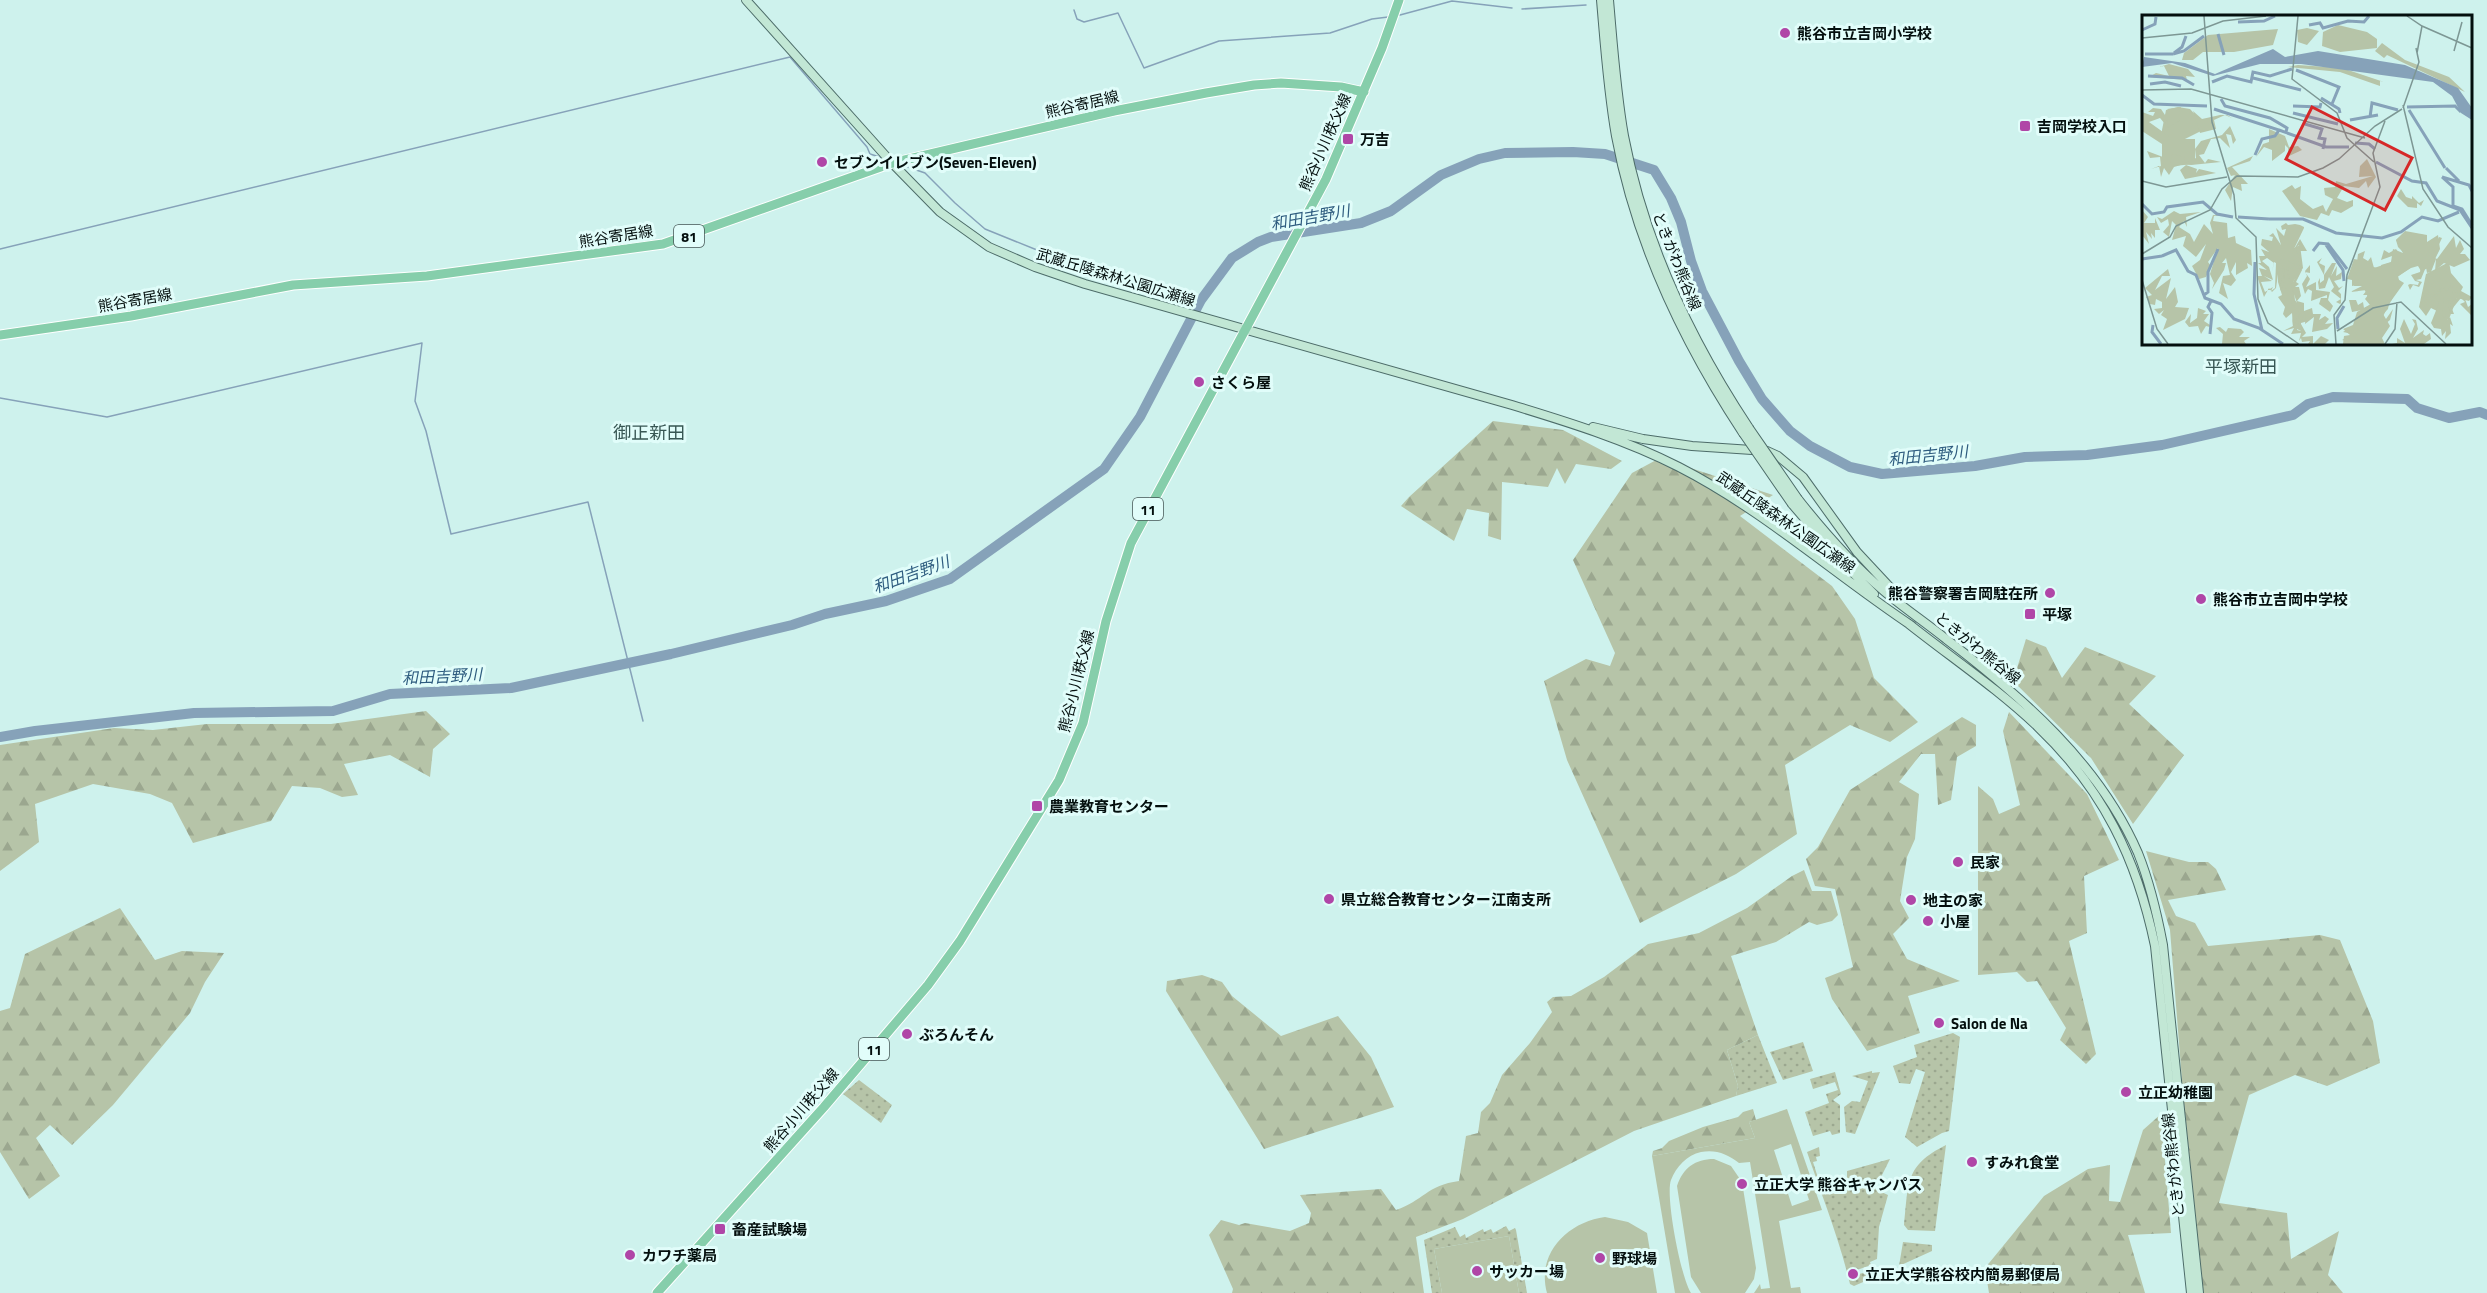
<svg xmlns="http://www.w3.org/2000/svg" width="2487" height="1293" viewBox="0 0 2487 1293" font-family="'Titillium Web','Noto Sans JP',sans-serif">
<defs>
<pattern id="grass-dots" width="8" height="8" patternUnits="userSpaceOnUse" patternTransform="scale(1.5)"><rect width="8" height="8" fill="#b6c4a8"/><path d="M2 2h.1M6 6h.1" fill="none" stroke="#9ba78f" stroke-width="1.8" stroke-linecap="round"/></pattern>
<pattern id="forest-firs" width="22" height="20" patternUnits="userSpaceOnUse" patternTransform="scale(1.5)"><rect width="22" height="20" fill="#b6c4a8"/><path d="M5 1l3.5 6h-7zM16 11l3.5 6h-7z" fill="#9ba78f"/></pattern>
</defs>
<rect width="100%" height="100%" fill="#cef2ed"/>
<!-- grass -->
<path fill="url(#grass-dots)" d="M1953 1033 1960 1037 1949 1131 1942 1133 1917 1147 1905 1137 1925 1072 1916 1069 1910 1084 1899 1083 1893 1066 1917 1057 1914 1045Z
M1758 1035 1777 1083 1736 1096 1738 1086 1727 1050Z
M1803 1042 1813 1071 1783 1080 1770 1052Z
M1872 1071V1073L1880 1072 1855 1134 1846 1132 1844 1107 1852 1101 1860 1102 1868 1081 1852 1076Z
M1835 1072 1841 1094 1833 1100 1840 1105V1133L1832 1135 1830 1131 1813 1136 1805 1112 1829 1103 1826 1094 1838 1090 1835 1082 1813 1089 1810 1079Z
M859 1080 892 1105 881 1123 843 1094Z
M1946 1145 1935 1231 1908 1230 1904 1225C1909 1183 1904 1166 1946 1145Z
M1819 1147 1820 1156 1816 1157 1817 1161 1813 1162 1819 1181 1824 1179 1828 1185 1847 1179V1171L1890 1159 1875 1189 1888 1195 1879 1227 1877 1259 1870 1262 1871 1265 1857 1270 1859 1274 1874 1270 1877 1276 1854 1286 1850 1284C1839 1238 1822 1196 1807 1152Z
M1506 1226 1509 1231 1515 1228 1516 1230 1527 1293H1519L1509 1236 1434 1249 1442 1293H1432L1424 1240 1455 1227 1460 1237 1465 1234 1466 1238 1483 1229 1484 1232 1491 1229 1493 1233Z
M1903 1242 1932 1245V1251L1899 1266Z"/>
<!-- forest -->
<path fill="url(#forest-firs)" d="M1493 421 1563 430 1622 461 1611 469 1576 464 1565 484 1557 468 1548 487 1502 482 1501 540 1488 536 1489 513 1467 509 1454 541 1401 506 1409 497Z
M1660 458 1773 495 1740 516 1832 586 1855 619 1874 678 1918 722 1890 742 1850 725 1785 765 1797 834 1736 874 1640 923 1567 760 1544 681 1586 659 1610 666 1615 653 1573 560 1632 473Z
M2026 639 2046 647 2062 678 2085 647 2156 676 2129 704 2184 755 2133 824 2091 758 2013 681Z
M426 711 450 734 433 749 430 777 390 755 344 764 358 795 342 797 320 788 292 786 271 821 193 843 172 803 150 794 93 784 35 804 39 842 0 871V745L114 728 153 730 207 724H331Z
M2009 712 2087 794 2119 860 2084 876 2087 933 2069 941 2096 1054 2086 1064 2060 1040 2066 1028 2037 981 2027 982 2017 972 1978 975V786L1993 799 1999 814 2020 805 2003 731Z
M1962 717 1976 725V746L1957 757 1951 800 1938 805 1935 754H1921L1899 782 1919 794 1915 839 1907 857 1900 901 1909 918 1893 934 1907 959 1960 981 1908 996 1920 1033 1867 1051 1832 999 1825 978 1853 967 1835 889 1815 886 1806 859 1818 847 1850 790Z
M2146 851 2189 862H2208L2216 869 2226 890 2168 900 2176 916 2195 923 2208 946 2320 935 2340 940 2373 1021 2380 1063 2327 1086 2295 1075 2249 1095 2219 1203 2287 1213 2291 1259 2339 1231 2328 1275 2343 1293H2203L2183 1093 2170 930Z
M1804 870 1812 891H1831L1838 915 1832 921 1817 925 1809 922 1776 942 1731 956 1758 1035 1727 1050 1738 1086 1736 1096 1634 1131 1463 1219 1416 1237 1424 1293H1232L1233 1289 1209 1235 1221 1220 1239 1225 1245 1223 1290 1231 1309 1223 1311 1213 1300 1195 1381 1189 1396 1210C1423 1201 1427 1185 1459 1181L1466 1136 1478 1133 1481 1112 1490 1103 1502 1075 1530 1043 1552 1012 1547 1002 1553 997 1571 996 1604 977 1648 944 1699 933 1747 908 1792 876Z
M120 908 155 960 182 951 224 953 205 982 190 1013 113 1105 72 1145 50 1125 36 1138 60 1176 29 1199 0 1152V1011L10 1008 25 954Z
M1202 975 1222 982 1232 996 1281 1036 1338 1016 1371 1057 1394 1107 1264 1149 1166 991 1167 981Z
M1753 1109 1756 1120 1749 1122 1755 1138 1652 1156 1653 1151 1662 1148 1669 1141 1703 1127 1738 1117 1743 1112Z
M2161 1114 2171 1233 2128 1235 2145 1293H1989L1985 1268 2044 1196 2088 1169 2110 1165 2109 1201 2120 1202 2143 1130Z"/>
<!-- park -->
<path fill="#b6c4a8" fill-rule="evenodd" d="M1787 1109 1822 1210 1779 1221 1791 1288 1800 1287 1801 1293H1754L1760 1284 1761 1289 1770 1288 1750 1162 1739 1163C1728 1154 1715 1149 1701 1152 1687 1155 1676 1167 1671 1180 1665 1196 1681 1278 1691 1293H1675L1652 1156 1755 1138 1749 1122ZM1791 1144 1809 1200 1792 1206 1774 1150Z
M1714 1159 1731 1166 1742 1182 1756 1268 1754 1279 1745 1293H1701L1691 1277 1677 1186C1683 1168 1695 1159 1714 1159Z
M1605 1217 1628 1222 1647 1233 1657 1293H1547C1536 1253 1568 1222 1605 1217Z
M1509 1236 1519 1293H1442L1434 1249Z"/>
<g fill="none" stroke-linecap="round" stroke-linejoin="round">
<!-- stream -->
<path stroke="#86a2b9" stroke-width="1.5" d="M1522 9 1586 5
M1074 10 1077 19 1084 22 1118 13 1144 68 1219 41 1330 33 1372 19 1388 17
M1400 15 1452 1 1512 8
M902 165 925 173 955 203 985 229 1037 250 1201 300
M0 249 790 57 867 147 870 154 883 158
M0 398 107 417 422 343 415 401 426 431 451 534 588 502 643 721"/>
<!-- river -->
<path stroke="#86a2b9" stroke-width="10" d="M0 737 35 731 194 713 333 711 390 694 511 688 671 654 792 625 825 614 886 601 950 579 1104 469 1140 417 1201 300 1232 258 1258 242 1271 237 1361 223 1391 211 1441 175 1479 159 1505 153 1573 152 1605 154 1654 170 1671 198 1681 222 1691 261 1702 291 1739 361 1762 399 1790 431 1810 446 1850 467 1882 474 1975 466 2025 457 2087 455 2162 445 2293 415 2308 404 2333 397 2407 399 2417 408 2449 418 2480 412 2487 415"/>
<defs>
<path id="secondary" d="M746 0 892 163 940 212 989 247 1035 267 1085 284 1512 405C1568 422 1626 440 1679 467 1763 510 1834 574 1912 626
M1601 0C1605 46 1608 91 1616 136 1636 244 1683 342 1743 433
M1609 0C1613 45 1616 91 1624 136 1644 242 1690 339 1749 428
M1593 427 1643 439 1692 446 1767 451 1778 456 1803 477 1857 552 1898 596
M1798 499C1824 532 1852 564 1885 592 1904 608 1926 623 1946 639 2022 697 2099 763 2138 853 2150 883 2157 913 2163 945L2199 1293
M1792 504 1842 562 1874 594
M1909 624C1952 658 1998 689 2038 727 2103 789 2137 859 2155 946L2191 1293"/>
<path id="primary" d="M0 335 131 316 293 285 427 276 663 244 892 163 1114 111 1206 93 1254 85 1281 83 1341 87 1364 92
M657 1293 824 1107 928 985 960 941 1059 780 1083 723 1106 621 1131 543 1326 179 1382 48 1399 0"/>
</defs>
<!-- secondary casing -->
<use href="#secondary" stroke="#4d6c69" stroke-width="10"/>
<!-- primary casing -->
<use href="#primary" stroke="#fff" stroke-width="11"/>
<!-- secondary -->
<use href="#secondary" stroke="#c2e7d5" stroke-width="8"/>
<!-- primary -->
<use href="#primary" stroke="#86ceab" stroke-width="9"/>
<defs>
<path id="secondary-bridge" d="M1749 428 1798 499
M1743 433 1792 504"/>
</defs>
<!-- secondary-bridge casing -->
<use href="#secondary-bridge" stroke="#4d6c69" stroke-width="10" stroke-linecap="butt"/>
<!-- secondary-bridge -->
<use href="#secondary-bridge" stroke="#c2e7d5" stroke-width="8"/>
</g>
<!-- markers -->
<g fill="#b046a7" stroke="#e1fdfa" stroke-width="2">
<circle cx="1785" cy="33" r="6"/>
<rect x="2019" y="120" width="12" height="12" rx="3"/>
<rect x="1342" y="133" width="12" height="12" rx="3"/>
<circle cx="822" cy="162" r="6"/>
<circle cx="1199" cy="382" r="6"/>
<circle cx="2050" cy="593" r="6"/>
<circle cx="2201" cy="599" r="6"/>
<rect x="2024" y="608" width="12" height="12" rx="3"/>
<rect x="1031" y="800" width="12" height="12" rx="3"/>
<circle cx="1958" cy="862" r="6"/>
<circle cx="1329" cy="899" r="6"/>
<circle cx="1911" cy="900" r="6"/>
<circle cx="1928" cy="921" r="6"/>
<circle cx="1939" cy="1023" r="6"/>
<circle cx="907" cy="1034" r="6"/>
<circle cx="2126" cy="1092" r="6"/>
<circle cx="1972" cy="1162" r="6"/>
<circle cx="1742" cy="1184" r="6"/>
<rect x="714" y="1223" width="12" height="12" rx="3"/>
<circle cx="630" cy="1255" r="6"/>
<circle cx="1600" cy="1258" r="6"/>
<circle cx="1477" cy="1271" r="6"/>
<circle cx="1853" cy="1274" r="6"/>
</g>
<g text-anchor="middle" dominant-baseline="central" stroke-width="6" stroke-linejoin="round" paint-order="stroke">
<!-- shield labels -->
<g fill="#e1fdfa" stroke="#465655" stroke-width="1.5">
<rect x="674" y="225" width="30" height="22" rx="4.5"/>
<rect x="1133" y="498" width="30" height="22" rx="4.5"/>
<rect x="859" y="1038" width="30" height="22" rx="4.5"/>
</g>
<g font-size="14" font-weight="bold" fill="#040f0e">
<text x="689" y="236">81</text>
<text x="1148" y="509">11</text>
<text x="874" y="1049">11</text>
</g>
<!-- poi labels -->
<g font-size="15" font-weight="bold" fill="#040f0e" stroke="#e1fdfa" text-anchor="start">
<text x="1797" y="33">熊谷市立吉岡小学校</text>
<text x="2037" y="126">吉岡学校入口</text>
<text x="1360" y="139">万吉</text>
<text x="834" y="162">セブンイレブン(Seven-Eleven)</text>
<text x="1211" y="382">さくら屋</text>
<text x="2038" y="593" text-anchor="end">熊谷警察署吉岡駐在所</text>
<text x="2213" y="599">熊谷市立吉岡中学校</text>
<text x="2042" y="614">平塚</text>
<text x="1049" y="806">農業教育センター</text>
<text x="1970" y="862">民家</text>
<text x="1341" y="899">県立総合教育センター江南支所</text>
<text x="1923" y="900">地主の家</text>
<text x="1940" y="921">小屋</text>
<text x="1951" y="1023">Salon de Na</text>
<text x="919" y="1034">ぶろんそん</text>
<text x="2138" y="1092">立正幼稚園</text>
<text x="1984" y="1162">すみれ食堂</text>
<text x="1754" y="1184">立正大学 熊谷キャンパス</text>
<text x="732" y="1229">畜産試験場</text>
<text x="642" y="1255">カワチ薬局</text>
<text x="1612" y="1258">野球場</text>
<text x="1489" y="1271">サッカー場</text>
<text x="1865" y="1274">立正大学熊谷校内簡易郵便局</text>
</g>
<!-- street labels -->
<g font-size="15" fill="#040f0e" stroke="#e1fdfa">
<text transform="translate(1082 104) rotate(-13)">熊谷寄居線</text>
<text transform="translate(1325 142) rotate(-66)">熊谷小川秩父線</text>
<text transform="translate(616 236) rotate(-9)">熊谷寄居線</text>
<text transform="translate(1677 261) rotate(68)">ときがわ熊谷線</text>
<text transform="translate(1116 277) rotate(17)">武蔵丘陵森林公園広瀬線</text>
<text transform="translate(135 300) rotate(-10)">熊谷寄居線</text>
<text transform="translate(1786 522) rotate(35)">武蔵丘陵森林公園広瀬線</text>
<text transform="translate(1978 648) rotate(39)">ときがわ熊谷線</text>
<text transform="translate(1076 681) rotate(-76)">熊谷小川秩父線</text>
<text transform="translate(801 1110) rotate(-49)">熊谷小川秩父線</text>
<text transform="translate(2173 1165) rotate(-96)">ときがわ熊谷線</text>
</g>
<!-- water labels -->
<g font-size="16" font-style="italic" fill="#2e5c7f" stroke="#e1fdfa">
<text transform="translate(1310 217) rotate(-10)">和田吉野川</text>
<text transform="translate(1928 455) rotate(-6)">和田吉野川</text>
<text transform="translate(911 574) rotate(-20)">和田吉野川</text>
<text transform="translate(442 676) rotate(-3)">和田吉野川</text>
</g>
<!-- quarter labels -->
<g font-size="18" fill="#385754" stroke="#e1fdfa">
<text x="2241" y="366">平塚新田</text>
<text x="649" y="432">御正新田</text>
</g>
</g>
<!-- overview -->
<g transform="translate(2142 15)">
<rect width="330" height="330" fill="#cef2ed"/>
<path d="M196 10 225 17 235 24V33L198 37 180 31 181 17ZM136 14 131 30 92 37H61L51 45H40L42 38 66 20ZM36 92 48 94 59 106V116L43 124H53V149L31 151 25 156 20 147V115L24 95ZM152 218 156 224 150 234 158 230 161 253 151 267 153 285 162 297H166V306L159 308V316L151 312 150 298 144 303 141 299 143 292 136 282 140 280 136 267V235ZM307 247 309 258 321 272 319 276 330 282 327 286 315 283 307 304 301 307 295 296 289 293 284 301 277 292 284 259Z" fill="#b6c4a8"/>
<path d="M165 13 177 16 165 30 156 27 155 15ZM27 49 46 54 53 62 44 61 45 65 7 62 14 58 27 61 22 51 17 52ZM156 50 200 53 242 67 238 66V71L198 57 146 52ZM39 92 37 106 25 113 26 103 23 109 18 103 7 107 28 122V148L30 139 43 142 42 148 54 143 53 134 59 126 80 120 88 111 94 125 91 129 89 120 84 119 88 133 78 123 69 124 62 139 57 140 63 148 66 144 79 147 49 150 42 149 32 152 27 160 22 153 19 162 17 151 9 154 19 151 18 142 8 143 5 136 21 142 20 129 0 116V97L11 101 13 97H6L11 93 19 94 23 100 28 96 25 94ZM51 96 60 104 78 100H85L90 103 83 100 72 105 74 114 58 118ZM127 114 143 121 147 132 156 131 160 135 147 141 146 133 143 130V136L130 146V135L122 132 114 142 121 129 127 127ZM111 141 108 146 90 152 106 169H99L100 176 91 172 89 186 83 175 93 160 89 161 85 153ZM225 144 234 162 226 173 224 166 217 173 202 171 195 183 205 187 211 185V191L199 198 190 195 187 201 179 198 175 205 158 201 140 176 150 170 153 174 159 171 158 184 171 194 181 190 184 197 191 184 183 180 182 173 193 172 194 166 204 169 231 161 217 162 218 151ZM44 150 55 154 54 158 57 154 74 158 43 164 38 155ZM259 174 264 182 270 184V181L277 188 282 185 279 191 275 188V193L266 192 255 181ZM0 195 6 202 2 208H13V203L18 215H13V223L9 218 10 224 4 217 7 229 0 220ZM32 196 38 199 59 197 44 202 45 212 42 206 37 212 48 219 52 227 62 209 71 219 68 208 71 200 84 201H72L71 206 85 208 86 223 93 221 94 228 109 235 110 251 105 248 106 253 94 260V247L89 257 94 265 89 271 81 268 86 284 77 278 81 261 88 260 84 243 80 248H84L82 255 70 274 72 268 68 259 76 233 66 247 69 251 64 262 57 264 50 251 58 245 64 229 54 242 41 231 44 221 30 225 34 210 30 206 27 222 21 217 27 210 26 204 19 208 15 202 20 204ZM144 208 146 210 153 209 158 210 162 212V213L150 238 158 224 165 236H158L157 230 154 233 158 252 143 244 138 245 134 273 130 277 127 273 122 282 115 261H120L117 253 125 255 116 248H119L117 241H123L119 234 127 237 119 230 120 224 130 226 131 222 127 221 131 218 139 230 134 213 142 221 144 214 140 215 139 211ZM125 243 132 248 130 257 132 247 134 248 133 273 129 276 131 272 130 268 131 272 123 277 119 267 130 266 122 261 131 265 127 252 120 246ZM263 216 285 220V228L295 226 297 222 300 223 291 242 295 244 312 221 314 233 318 225 322 234 318 239H323L328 245 312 252 302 248 293 256 294 244 289 257 285 258 284 252 279 264 274 265 280 267 277 272 271 270 268 275 266 270 268 269 276 270 277 267 273 266 269 260 278 257 279 251H271L254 263 262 268 249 286V276L246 294 241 299 244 304 251 294 248 305 218 329 200 325 211 319 201 317 217 307 220 295 210 297 207 285H214L216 290 221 287 222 293 228 290 223 284 226 280H221L225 275 208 277 220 271H212L216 239 223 236 221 243 226 246 229 242 232 253 250 247V241L239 245 242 235 247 238 254 234 260 242 268 244 256 232 254 225ZM180 243 177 248 183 251 182 260 190 248H194L189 261 195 251 194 261 200 257 199 264 192 266 197 273 201 271 196 276 199 279V288L198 289 194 287 199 284 189 276 192 272 187 262 183 273 177 274 176 267 178 263V268L182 265V260L175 247ZM141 250 142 268V253L143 264H147L144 251 151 254H146L149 270 157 257 155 253 160 255 154 267 157 269 153 272H157L159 281 155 286 162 288V296L170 293 171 299H179L177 305 183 301 187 304 183 309 191 308 185 314 187 320 185 314 170 317 172 302 163 309 164 297 159 306 158 299 155 315 159 316V309L164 318 160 322 171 321V329L179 321 187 325 183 329H166L168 326 160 327 159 323 157 326 159 318 149 319 152 313 141 316 151 311 150 301 152 311H155L158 297 153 309 157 298 149 288 150 282 153 288H155L147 265V281L142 269 138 276ZM168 250V258L163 257 168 264 164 272 174 267V275L188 277 186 285 191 291 188 297 177 289 179 283H185V280L169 286 170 276 166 274 163 279 160 269 165 261 163 256ZM26 254 28 261H20L13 275 29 263 24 284 33 272 36 287 33 292 47 293 43 304 21 315 25 304 19 300 22 295 17 299 12 294 20 293V287L14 284 13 290 8 289 4 282 10 280 3 273ZM308 267 310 271 311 280 313 277 321 280 305 284 309 287 315 283H319L323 284 326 292 330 289V301L318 289 323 287 319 283 310 294 312 299H307L309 288 306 293 307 287 302 282 300 301 303 303V299L305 305 308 302 311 311 308 309 309 318 303 324 304 316 300 321 299 314 292 313 289 308 297 288 293 283 302 273 291 282V287L284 282 285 285 282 292 283 280 279 290 278 291 283 278 289 280 288 283 302 271 304 276 309 272ZM56 293 64 296 61 299H67L62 306 68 310V312L64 311 59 319 56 311 47 312 43 307 49 299 48 308 55 303ZM262 304 269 319 273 309 270 304 274 305 276 314 271 323 282 315 281 319 284 321 288 318 289 324 282 329H250L255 328V323L263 328 258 314ZM78 312 84 317 86 313 99 314 102 317 97 322H108L102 326 104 329H80L81 319 74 313Z" fill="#b6c4a8" fill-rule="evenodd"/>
<path d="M240 28 263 45 307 62 323 77 245 40 242 43 233 36ZM263 217 282 220 285 227 296 220 298 234 289 252 279 256 276 251 269 253 256 261 258 269 239 305 244 304 248 311 240 323 243 329H201L202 321 208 320 201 314 211 310 215 297 229 289 220 269 210 271V265L205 264 212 244 229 247V251L240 255 239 250 249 247 251 234 261 238 254 225Z" fill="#b6c4a8"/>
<path d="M131 34 143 42 176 36 263 50 316 73 330 93V105L319 98 310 81 291 67 159 49H118L71 61 30 48 0 52 2 42 43 48 73 59Z" fill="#86a2b9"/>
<path fill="none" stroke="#86a2b9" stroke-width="3" d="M96 7 122 6 133 1M167 10 178 8 181 13 206 6 222 7 227 1M0 15 13 9 14 2M76 19 82 40M32 38 40 32 44 21M3 39H31M31 39 42 36 62 21M154 55 197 72 190 89M6 61 40 63 52 70M111 63 159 75M70 67 85 61 109 67 111 57 128 61 150 54M8 69 23 67 39 71M0 80 12 89 65 91M179 83 197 94 198 98M79 84 83 91 128 103 145 113 144 117M151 91 178 92 179 88M265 92 313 91 319 97M72 94 137 115 133 121 120 124 113 140M267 95 303 153M151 98 196 109M228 102 230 88 256 95M208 105 236 100M163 109 180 114 177 123 183 124 181 134M137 115 184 132H207M213 128 227 129 233 134M234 147 270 166 284 168 295 186 318 195 330 213M304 153 317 166M300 162 311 172V191L320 194 330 210M300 162 327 170 330 176M0 189 10 199 22 197 25 192 61 187 75 199 91 202M96 202 127 204M127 204H161L194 218 240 223 259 217 280 202 296 206 317 197M184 230 201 255 202 266M171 236 177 228 186 229 205 254M20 241 34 235 46 256 54 260 63 283 79 289 92 304 117 313 141 329M0 244 20 241M113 247 112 279 120 315M62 280 66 277V257L76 234M11 310 10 317 19 329M196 314 195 303 202 291M68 319 70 298 66 292 69 286"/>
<path fill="none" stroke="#7d9794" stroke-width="1.5" d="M62 1 70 107 92 180 94 203 114 222 116 284 126 308 157 329M156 1 150 64 195 98 205 123 232 147M265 1 280 11 330 33M0 23 50 18 81 6 124 1M312 36 320 7M275 38 280 11M0 75 49 74 223 123M261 90 281 174 306 212 330 233M261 93 277 47 274 33M0 166 24 172 85 162M0 239 28 222 34 211 68 195 80 174 95 161 156 162 181 153 197 144 233 111 260 94M0 265 15 314 26 329M195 316 231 293 259 287 304 329M194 329 192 300 203 285 205 260 238 172 231 138 243 106M243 329 253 314 255 287"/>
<path fill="#d62828" fill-opacity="0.15" stroke="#d62828" stroke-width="3" d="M170 92 270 143 243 195 144 144Z"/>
<rect width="330" height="330" fill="none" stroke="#040f0e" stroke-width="3"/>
</g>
</svg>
